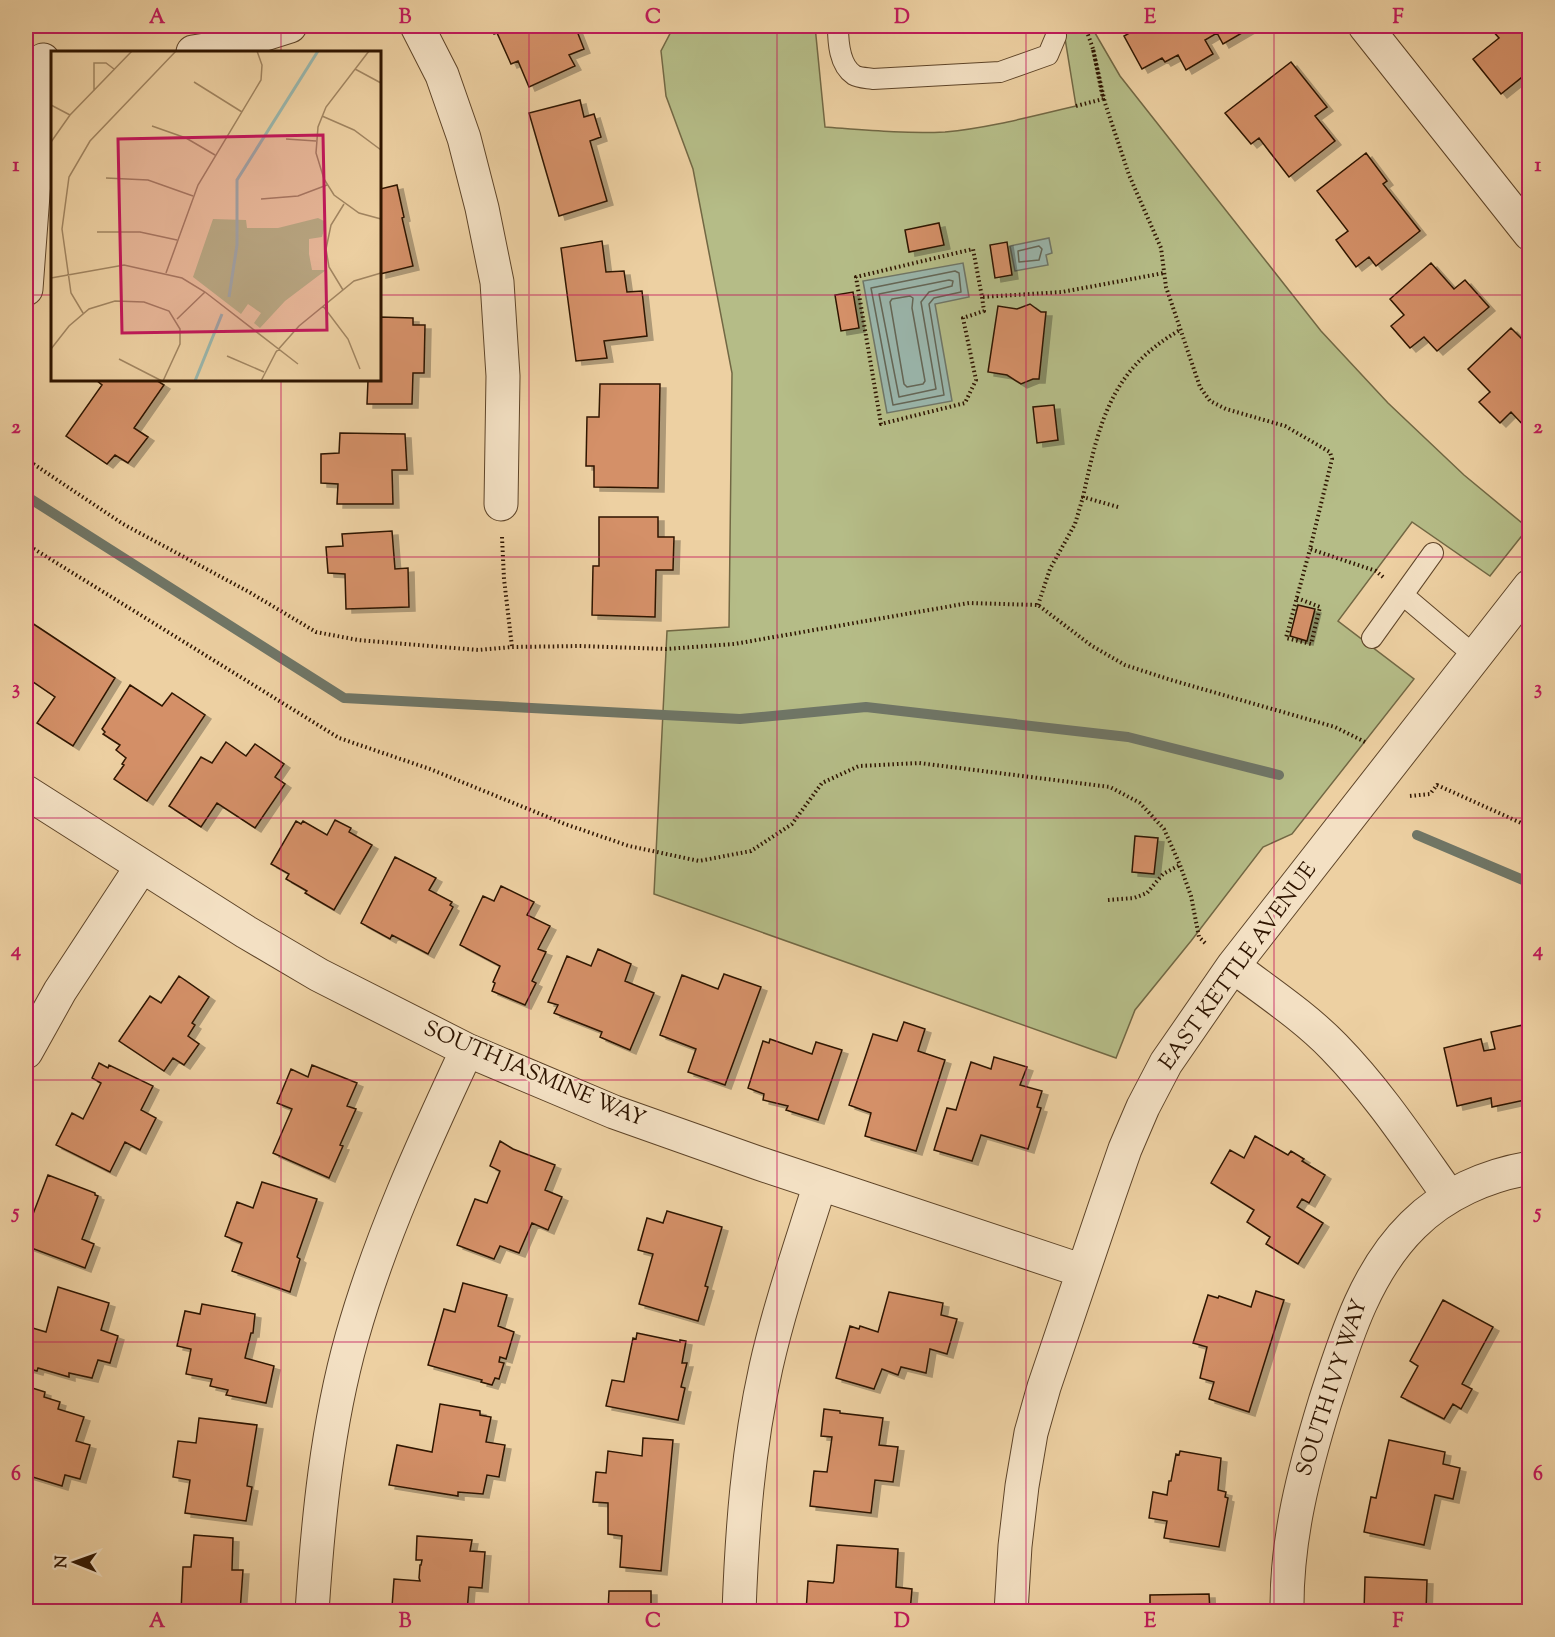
<svg xmlns="http://www.w3.org/2000/svg" width="1555" height="1637" viewBox="0 0 1555 1637" font-family="'Sorts Mill Goudy',serif">
<defs>
<filter id="shadow"><feDropShadow dx="6" dy="4" stdDeviation="0" flood-color="#0004"/></filter>
</defs>
<rect width="100%" height="100%" fill="#edd0a2"/>
<filter id="stains"><feTurbulence type="fractalNoise" baseFrequency=".00333" numOctaves="4"/><feColorMatrix values="0 0 0 0 .2 0 0 0 0 .09 0 0 0 0 .02 0 0 0 .5 -.17"/></filter>
<radialGradient id="worn" r=".72"><stop offset=".6" stop-color="#630" stop-opacity="0"/><stop offset="1" stop-color="#630" stop-opacity=".3"/></radialGradient>
<!-- green -->
<path fill="#b5bc87" stroke="#726844" stroke-width="1.5" d="M674 26H815L825 127C865 130 905 134 945 132 989 128 1033 116 1076 106L1063 26H1091L1120 76 1321 331 1388 403 1464 475 1528 528 1490 576 1412 522 1338 621 1414 679 1292 834 1263 847 1191 941 1135 1010 1116 1058 654 894 667 631 729 627 732 373 693 169 666 96 661 51Z"/>
<!-- water -->
<path fill="#9ab6ac" stroke="#6f7667" stroke-width="1.5" d="M1049 238 1052 253 1046 255 1048 265 1015 271 1010 246Z
M963 263 969 297 935 304 952 401 887 413 863 281Z"/>
<g fill="none" stroke-linecap="round" stroke-linejoin="round">
<!-- shore -->
<path stroke="#646656" stroke-width="1.5" d="M1039 246 1042 249 1039 260 1019 262 1018 251Z
M955 271 959 273 961 292 934 298 929 304 944 395 893 405 871 288Z
M949 280 953 281 952 286 929 292 921 302 936 389 899 397 879 294Z
M910 296 913 298 912 308 925 381 923 384 907 387 904 384 890 302 892 299Z"/>
<!-- stream -->
<path stroke="#6f7667" stroke-width="10" d="M26 496 344 698 740 719 866 707 1128 737 1279 775
M1417 835 1530 883"/>
</g>
<!-- building -->
<path fill="#d49067" stroke="#2f1500" stroke-width="1.5" filter="url(#shadow)" d="M490 26H557L558 28 563 26H575L584 49 569 55 575 66 529 87 518 61 511 64 497 33 494 34Z
M1142 26H1254L1223 44 1217 33 1205 40 1213 54 1186 70 1178 55 1165 62 1162 58 1142 69 1124 36Z
M1497 26H1530V76L1526 74 1501 94 1473 59 1499 38 1492 30Z
M1291 62 1327 107 1315 116 1335 141 1289 177 1259 138 1251 144 1225 113Z
M580 100 584 117 594 114 601 137 590 141 607 201 559 216 529 113Z
M1366 153 1387 181 1383 184 1420 231 1376 266 1369 257 1356 267 1336 240 1348 231 1317 191Z
M397 185 404 217 402 218 413 266 380 274V189Z
M939 223 944 245 909 252 905 230Z
M602 241 606 272 624 271 627 292 642 291 647 336 604 341 607 358 576 361 561 248Z
M1007 242 1012 275 995 278 990 245Z
M1431 263 1454 289 1465 280 1489 307 1437 351 1424 337 1410 348 1391 326 1404 315 1390 299Z
M853 292 859 328 841 331 835 295Z
M1030 304 1041 312H1046L1039 379H1033L1021 384 1007 375 988 372 998 306 1017 309Z
M380 317 413 318V325H425L424 373H413L412 404H367L368 380H380Z
M1511 328 1530 347V424L1526 428 1511 412 1500 423 1479 402 1490 392 1468 369Z
M96 380H156L164 385 134 428 148 437 128 463 115 455 107 464 66 436 102 385Z
M600 384H660L658 488 594 487V466H586L587 417H599Z
M1054 405 1058 440 1037 443 1033 407Z
M340 433 405 434 407 470H392L393 504H337L338 484 321 483V454L339 453Z
M599 517H658V537H674L673 570H656L655 617 592 615 593 566H599Z
M392 531 395 569 408 568 409 607 346 609 345 574 328 573 326 547 343 546 342 534Z
M1298 605 1315 609 1307 641 1290 636Z
M32 623 115 678 73 746 37 723 55 697 26 677V633Z
M130 685 162 706 172 693 205 715 147 801 114 779 124 765 122 764 126 758 116 750 120 745 103 734 105 732 102 729Z
M226 742 246 756 255 744 284 764 275 777 285 784 255 828 217 803 201 827 169 806 201 757 212 763Z
M335 820 351 828 349 832 372 845 334 910 305 893 307 891 286 879 289 874 271 864 296 821 301 824 303 821 327 835Z
M1135 836 1158 838 1154 874 1132 872Z
M395 857 436 878 429 890 452 902 450 905 453 907 428 954 392 935 390 939 361 923Z
M501 886 534 902 527 915 550 926 538 949 546 952 532 981 536 983 525 1005 492 991 495 983 493 982 500 966 460 945 483 896 494 901Z
M598 949 631 964 625 981 654 993 630 1050 600 1037 602 1032 554 1013 558 1005 548 1002 567 956 591 966Z
M724 974 761 987 725 1085 688 1072 696 1049 660 1035 682 975 718 989Z
M179 976 209 997 192 1023 195 1025 188 1036 199 1044 184 1065 173 1058 164 1071 119 1041 150 996 161 1003Z
M904 1022 925 1029 918 1051 945 1060 916 1151 865 1136 871 1113 849 1105 873 1034 897 1041Z
M1523 1025 1527 1041H1530V1099L1492 1107 1491 1098 1457 1106 1444 1048 1481 1039 1484 1051 1495 1049 1491 1032Z
M770 1039 812 1054 816 1042 842 1050 818 1120 786 1110 788 1106 763 1100 764 1094 748 1088 763 1041 769 1043Z
M994 1057 1027 1067 1020 1085 1042 1091 1037 1107 1041 1108 1028 1149 981 1135 972 1161 934 1150 947 1108 956 1110 971 1062 991 1069Z
M99 1063 108 1068 109 1065 153 1086 141 1110 156 1118 140 1150 125 1142 110 1172 56 1145 72 1113 83 1119 101 1083 92 1078Z
M312 1065 357 1083 347 1106 356 1109 340 1145 343 1146 329 1178 273 1153 292 1109 277 1103 291 1069 308 1077Z
M1255 1136 1288 1155 1291 1151 1304 1159 1302 1161 1325 1175 1309 1203 1302 1199 1297 1207 1323 1223 1298 1264 1266 1244 1270 1237 1247 1222 1254 1210 1211 1183 1230 1150 1244 1158Z
M500 1141 513 1149 555 1165 545 1190 562 1197 548 1230 532 1223 519 1253 500 1246 494 1259 457 1245 475 1199 487 1203 500 1171 490 1166Z
M48 1175 95 1193V1195L98 1196 82 1239 94 1244 85 1268 26 1246V1226L28 1227Z
M262 1182 317 1199 297 1257 300 1259 290 1292 232 1271 242 1243 225 1236 237 1202 253 1208Z
M667 1211 722 1227 705 1286 708 1287 698 1321 639 1304 653 1254 638 1250 647 1218 663 1223Z
M463 1283 507 1295 498 1326 514 1332 506 1359 500 1357 499 1362 504 1363 499 1379 495 1378 492 1385 481 1382 482 1380 428 1365 444 1309 455 1312Z
M58 1287 109 1303 101 1330 118 1336 110 1363 98 1360 92 1378 69 1373V1377L38 1368 37 1371 26 1368V1326L46 1332Z
M1256 1291 1284 1300 1249 1412 1209 1399 1214 1382 1200 1378 1207 1347 1193 1343 1208 1295 1218 1298 1219 1296 1251 1307Z
M889 1292 943 1303 941 1315 957 1319 947 1354 930 1349 926 1373 901 1367 898 1375 882 1369 874 1389 836 1378 850 1326 859 1329 860 1326 878 1332Z
M1443 1300 1493 1327 1462 1384 1472 1389 1461 1409 1453 1404 1444 1419 1401 1397 1418 1366 1410 1361Z
M202 1304 255 1314 253 1333H251L245 1358 274 1366 266 1403 226 1395 228 1390 210 1386 212 1379 186 1374 191 1349 177 1346 185 1311 200 1314Z
M637 1333 680 1342V1340L686 1341 682 1363H687L681 1387 685 1388 678 1420 606 1406 612 1380 624 1382 633 1338 636 1339Z
M26 1386 45 1392 44 1397 60 1402 58 1409 84 1417 76 1441 90 1445 80 1479 65 1475 62 1486 26 1475Z
M440 1404 480 1411V1415L491 1417 486 1442 505 1445 499 1477 487 1475 483 1494 458 1492V1496L389 1485 397 1445 432 1452Z
M824 1409 840 1411V1413L883 1418 879 1445 898 1447 893 1482 875 1480 871 1513 810 1506 814 1471 827 1472 832 1437 821 1436Z
M199 1418 257 1425 247 1486 252 1487 246 1521 185 1513 190 1480 173 1477 178 1441 196 1443Z
M643 1438 673 1440 661 1571 620 1567 622 1536 608 1534V1503L593 1502 596 1472 606 1473 608 1451 642 1456Z
M1389 1440 1445 1452 1443 1464 1460 1468 1453 1499 1435 1495 1424 1545 1364 1532 1371 1497 1376 1498Z
M1180 1451 1221 1458 1218 1490 1226 1492 1225 1497 1228 1498 1219 1547 1164 1538 1167 1521 1149 1518 1153 1492 1167 1495 1169 1481H1171L1176 1454 1179 1455Z
M194 1535 233 1538 232 1570H243L240 1612H181L183 1567H191Z
M417 1536 472 1540 470 1551 485 1552 482 1588 469 1587 467 1612 441 1609V1612H382V1606L392 1607 394 1579 420 1581 419 1578 420 1565H421L422 1560H416Z
M837 1545 898 1549 896 1587 912 1589 910 1612H806L808 1581 833 1583 834 1581Z
M1365 1577 1427 1580 1426 1612H1364Z
M609 1591H651V1612H608Z
M1209 1594 1210 1612H1150V1595Z"/>
<g fill="none" stroke-linecap="round" stroke-linejoin="round">
<defs>
<path id="service" d="M838 26C838 42 839 65 854 75 859 78 868 78 873 79L1000 72 1048 55 1056 36 1055 26
M1403 595 1475 656
M1372 638 1433 553"/>
<path id="minor" d="M417 26 442 75 464 138 482 208 497 282 503 376 501 504
M1365 26 1530 234
M193 52 224 47 290 26
M26 289 43 60
M26 792 246 932 319 975 467 1050 614 1112 758 1163 1083 1271
M1233 966C1267 992 1304 1016 1334 1047 1378 1092 1412 1144 1449 1196
M26 1052 60 991 142 866
M312 1612C318 1520 327 1426 352 1337 380 1238 423 1144 467 1050
M739 1612C742 1529 748 1448 766 1367 780 1305 801 1245 820 1184
M1011 1612 1015 1546 1022 1486 1031 1433 1044 1387 1109 1195 1125 1149 1143 1107 1166 1063 1233 966 1530 586
M1287 1612C1286 1539 1304 1471 1325 1402 1345 1340 1365 1272 1413 1225 1444 1194 1487 1175 1530 1168"/>
</defs>
<!-- service casing -->
<use href="#service" stroke="#5e4428" stroke-width="22"/>
<!-- minor casing -->
<use href="#minor" stroke="#5e4428" stroke-width="35"/>
<!-- path -->
<path stroke="#2f1500" stroke-width="4" stroke-dasharray="1.5 3" stroke-linecap="butt" d="M1085 26 1093 49
M1076 106 1103 99 1093 49 1105 103 1129 175 1161 248 1166 287 1200 387 1210 401 1226 409 1285 426 1330 452 1332 459 1310 549 1376 571 1383 577
M982 297 984 311 963 318 976 380 965 403 881 424 856 277 973 249 982 297 1062 292 1164 273
M26 459 123 524 249 592 316 632 358 640 478 650 512 647 580 646 666 649 734 644 969 603 1038 605 1092 646 1125 665 1171 680 1335 727 1365 742
M1118 507 1083 497C1099 424 1110 370 1180 330
M502 537 504 579 512 647
M26 544 339 738 430 769 565 824 629 846 699 861 751 851 792 824 822 783 859 766 919 763 1110 787 1140 803 1164 829 1180 865 1191 896 1199 937 1207 945
M1297 598 1320 607 1311 644 1286 638 1310 549
M1038 605 1050 569 1075 524 1083 497
M1410 796 1430 794 1437 785 1530 827
M1108 900 1134 898 1147 893 1163 874 1180 865"/>
<!-- service -->
<use href="#service" stroke="#f3e0c3" stroke-width="20"/>
<!-- minor -->
<use href="#minor" stroke="#f3e0c3" stroke-width="33"/>
</g>
<!-- grid -->
<path fill="none" stroke="#c2185b" stroke-width="1.5" stroke-opacity="0.55" d="M281 26V52M529 26V1612M777 26V1612M1026 26V1612M1274 26V1612M26 295H52M380 295H1530M281 380V1612M26 557H1530M26 818H1530M26 1080H1530M26 1342H1530"/>
<g text-anchor="middle" dominant-baseline="central" stroke-width="5" stroke-linejoin="round" paint-order="stroke">
<!-- street labels -->
<g font-size="22" fill="#2f1500" stroke="#f3e0c3">
<text transform="translate(1239 967) rotate(-54)">EAST KETTLE AVENUE</text>
<text transform="translate(534 1075) rotate(23)">SOUTH JASMINE WAY</text>
<text transform="translate(1333 1388) rotate(-72)">SOUTH IVY WAY</text>
</g>
</g>
<!-- overview -->
<g transform="translate(51 51)">
<rect width="330" height="330" fill="#edd0a2"/>
<path d="M267 167 275 171 271 186 258 188V203L261 219H275L234 250 209 277 203 272 210 262 197 253 190 263 142 226 162 168 195 169 196 177H227Z" fill="#b5bc87"/>
<path fill="none" stroke="#9ab6ac" stroke-width="3" d="M178 246 186 194V129L267 0M144 330 171 263"/>
<path fill="none" stroke="#a18561" stroke-width="1.5" d="M318 0 275 56 267 76 265 102 273 128 283 144 308 162 330 168M304 18 330 32M143 31 191 61M43 40V12H55L63 18M0 54 19 64M271 65 303 79 330 99M101 75 135 87 164 104M235 88 265 90M0 91 19 64 81 0M55 127 97 129 142 145M210 148 247 145 276 134M46 181H89L126 189M115 222 147 134 210 29 211 14 206 0M0 227 73 214 131 227 154 241 247 313M292 239 278 216 275 198 280 174 293 153M272 255 297 288 309 318M32 262 20 242 11 178 18 126 39 90 125 0M126 268 154 241M0 298 18 275 38 258 64 250 93 251 118 260 129 278V293L112 330M176 305 213 321M68 308 111 330M210 330 225 301 248 275 303 230 330 222"/>
<path fill="#c2185b" fill-opacity="0.15" stroke="#c2185b" stroke-width="3" d="M272 84 276 279 71 282 67 88Z"/>
<rect width="330" height="330" fill="none" stroke="#2f1500" stroke-width="3"/>
</g>
<!-- margin -->
<rect width="1555" height="1637" fill="none" stroke="#edd0a2" stroke-width="66"/>
<!-- north arrow -->
<g transform="translate(75 1562) rotate(271)" stroke="#f3e0c3" stroke-width="4.5" paint-order="stroke">
<path d="M0-4.5L10 22L0 15L-10 22Z" fill="#2f1500"/>
<text y="-9" font-size="16" font-weight="bold" text-anchor="middle" fill="#2f1500">N</text>
</g>
<rect x="33" y="33" width="1489" height="1571" fill="none" stroke="#c2185b" stroke-width="2"/>
<g font-size="20" text-anchor="middle" font-weight="bold" fill="#c2185b">
<text x="157" y="23">A</text>
<text x="405" y="23">B</text>
<text x="653" y="23">C</text>
<text x="902" y="23">D</text>
<text x="1150" y="23">E</text>
<text x="1398" y="23">F</text>
<text x="16" y="171">1</text>
<text x="1538" y="171">1</text>
<text x="16" y="433">2</text>
<text x="1538" y="433">2</text>
<text x="16" y="694">3</text>
<text x="1538" y="694">3</text>
<text x="16" y="956">4</text>
<text x="1538" y="956">4</text>
<text x="16" y="1218">5</text>
<text x="1538" y="1218">5</text>
<text x="16" y="1480">6</text>
<text x="1538" y="1480">6</text>
<text x="157" y="1627">A</text>
<text x="405" y="1627">B</text>
<text x="653" y="1627">C</text>
<text x="902" y="1627">D</text>
<text x="1150" y="1627">E</text>
<text x="1398" y="1627">F</text>
</g>
<rect width="100%" height="100%" filter="url(#stains)"/>
<rect width="100%" height="100%" fill="url(#worn)"/>
</svg>
